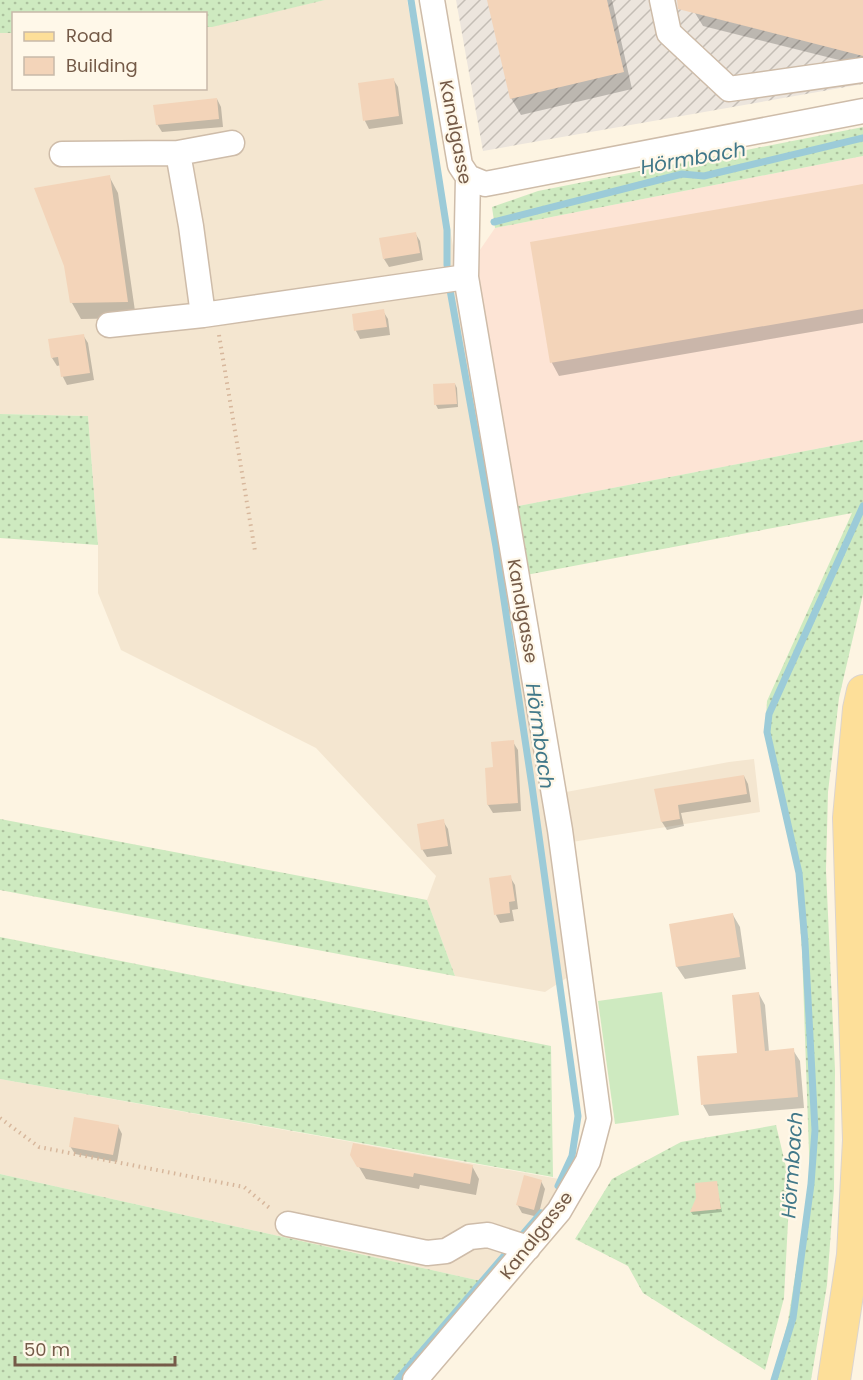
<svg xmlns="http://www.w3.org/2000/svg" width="863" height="1380" viewBox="0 0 863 1380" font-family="Poppins,sans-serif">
<defs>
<pattern id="industrial-furrows" width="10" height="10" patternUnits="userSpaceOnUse" patternTransform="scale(1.5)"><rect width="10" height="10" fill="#ece5dd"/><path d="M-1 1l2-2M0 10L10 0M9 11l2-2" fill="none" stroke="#c4bdb5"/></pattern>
<pattern id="grass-dots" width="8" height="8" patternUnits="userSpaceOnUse" patternTransform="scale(1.5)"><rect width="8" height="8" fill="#ceeac0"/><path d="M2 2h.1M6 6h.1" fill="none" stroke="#acc19e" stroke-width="1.8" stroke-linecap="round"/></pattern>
</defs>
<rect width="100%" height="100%" fill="#fdf4e2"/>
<!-- residential -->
<path fill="#f4e6d0" d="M325 0H407L497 480 571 975 545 992 455 976 427 900 436 876 316 748 121 650 98 593V545L88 416 0 414V33H13L14 88H206V27Z
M754 759 760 812 572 842 566 792 729 762Z
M0 1079 587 1184 508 1287 0 1174Z"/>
<!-- commercial -->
<path fill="#fde4d5" d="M863 156V440L513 507 473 260 495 228Z"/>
<!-- industrial -->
<path fill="url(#industrial-furrows)" d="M456 0H863V84L483 151Z"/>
<!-- grass -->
<path fill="url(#grass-dots)" d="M0 0H325L212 27H206V14H14L13 33H0Z
M863 127V156L495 228 492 207 538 191Z
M0 414 88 416 98 545 0 538Z
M863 440V594L839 698 828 792 826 870 835 1070 834 1189 827 1285 811 1380H773L788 1321 810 1181 802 951 797 875 765 735 767 701 852 513 526 575 513 507Z
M0 819 427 900 455 976 0 890Z
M0 937 551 1046 553 1177 0 1079Z
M776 1125 790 1184 784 1298 765 1370 643 1293 628 1266 575 1239 612 1179 681 1142Z
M0 1174 508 1287 427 1380H0Z"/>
<!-- pitch -->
<path fill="#ceeac0" d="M662 992 679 1115 615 1124 598 1001Z"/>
<!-- shadow -->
<path fill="#0003" d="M489 0H612L632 89 521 115 511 98Z
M699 0H863V66L703 26 695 13Z
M393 79 398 87 403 124 369 129 365 121 359 84Z
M217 99 221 107 223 127 162 132 157 124Z
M109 176 118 193 136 318 81 319 72 303 65 266Z
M863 186V323L559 376 552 363 531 244Z
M415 233 420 241 423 260 389 267 384 259Z
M383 311 388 319 390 335 360 339 356 331 353 315Z
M83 335 88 343 94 380 67 385 63 377 61 365 57 366 52 358Z
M455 384 457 388 458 407 438 409 436 405 435 386Z
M513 742 518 750 521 811 493 813 488 805 486 769 494 768Z
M744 776 748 784 751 802 681 813 684 826 667 830 662 822 656 791Z
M443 821 448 829 452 854 427 857 422 849Z
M510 877 515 885 518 909 512 910 514 921 500 923 496 915Z
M733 915 740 927 746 969 685 979 677 967 671 925Z
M759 994 765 1005 769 1052 793 1050 800 1061 804 1108 709 1116 703 1105 738 1054Z
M118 1126 122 1134 117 1162 75 1154 70 1146Z
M352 1155 472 1166 479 1179 476 1195 420 1185 419 1189 366 1179Z
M541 1181 545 1189 538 1217 522 1213 517 1204Z
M716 1183 722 1212 693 1215 691 1212 697 1198Z"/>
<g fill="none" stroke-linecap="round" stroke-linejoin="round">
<!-- stream -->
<path stroke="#9ccbd8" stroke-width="7" d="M411 0 447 230V265
M494 222 682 174 704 176 863 138
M450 290 496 547 532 786 578 1116 572 1156 558 1186
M397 1380 541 1213
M774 1380 793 1318 811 1184 815 1130 805 943 799 873 767 732 769 714 863 506"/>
</g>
<!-- building -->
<path fill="#f3d4b9" d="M487 0H607L624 72 510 99Z
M677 0H863V56L678 9Z
M394 78 399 116 363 121 358 83Z
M217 98 219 119 156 125 153 105Z
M110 175 128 302 70 303 64 266 34 188Z
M863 184V309L550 363 530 242Z
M416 232 420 253 383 259 379 238Z
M384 309 387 327 354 331 352 314Z
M84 334 90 373 61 377 58 357 51 358 48 339Z
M455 383 457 404 434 405 433 384Z
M514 740 518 803 487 805 485 768 493 767 491 742Z
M744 775 747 794 678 805 680 819 661 822 654 789Z
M444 819 448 846 421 850 417 824Z
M511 875 515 901 509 902 510 913 494 915 489 878Z
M733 913 740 957 676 967 669 924Z
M759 992 765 1051 794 1048 798 1097 701 1105 697 1056 737 1053 732 995Z
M74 1117 119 1125 113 1155 69 1147Z
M353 1143 473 1165 470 1184 414 1173 413 1177 357 1167 350 1155Z
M524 1175 542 1180 534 1210 516 1205Z
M717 1181 721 1209 690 1212 696 1198 695 1183Z"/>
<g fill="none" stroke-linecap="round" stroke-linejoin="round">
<defs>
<path id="minor" d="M662 0 669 33 729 89 863 70
M178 153 232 143
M62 154 178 153 191 226 203 315
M468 177 485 184 863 111
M109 325 203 315 466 277
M288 1224 427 1253 446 1251 470 1237 488 1235 528 1248
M415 1380 559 1211 588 1161 599 1119 560 830 466 277 468 177 460 165 432 0"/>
<path id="major" d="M834 1380 853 1255 859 1140 849 818 859 709 863 691"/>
</defs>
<!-- minor casing -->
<use href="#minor" stroke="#cebca9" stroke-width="27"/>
<!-- major casing -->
<use href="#major" stroke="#dbd4cf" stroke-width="34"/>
<!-- path -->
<path stroke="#d7b79c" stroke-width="4" stroke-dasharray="1.5 4.5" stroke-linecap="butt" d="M219 335 255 551
M0 1118 39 1147 244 1187 272 1210"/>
<!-- minor -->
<use href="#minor" stroke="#fff" stroke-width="24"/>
<!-- major -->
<use href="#major" stroke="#fddf99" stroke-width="32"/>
</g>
<g text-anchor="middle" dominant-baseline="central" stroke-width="4.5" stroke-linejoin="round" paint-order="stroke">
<!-- street labels -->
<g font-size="18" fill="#755b48" stroke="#fff8e9">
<text transform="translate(456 132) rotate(79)">Kanalgasse</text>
<text transform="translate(523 611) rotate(80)">Kanalgasse</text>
<text transform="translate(536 1235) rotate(-52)">Kanalgasse</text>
</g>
<!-- water labels -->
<g font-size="20" font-style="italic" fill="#417889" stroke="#fff8e9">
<text transform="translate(693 158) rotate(-10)">Hörmbach</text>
<text transform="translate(540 736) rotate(82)">Hörmbach</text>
<text transform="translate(792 1165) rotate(-86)">Hörmbach</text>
</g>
</g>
<!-- legend -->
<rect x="12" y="12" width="195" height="78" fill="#fff8e9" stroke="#c8b9a9" stroke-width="1.5"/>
<rect x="24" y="32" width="30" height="9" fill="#fddf99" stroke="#c8b9a9" stroke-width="1.5"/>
<text x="66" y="42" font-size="18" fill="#755b48">Road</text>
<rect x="24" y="57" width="30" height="18" fill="#f3d4b9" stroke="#c8b9a9" stroke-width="1.5"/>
<text x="66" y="72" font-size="18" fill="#755b48">Building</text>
<!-- scale -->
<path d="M15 1356v9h160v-9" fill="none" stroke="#755b48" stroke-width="3"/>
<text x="24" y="1356" font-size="18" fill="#755b48" stroke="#fff8e9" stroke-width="4.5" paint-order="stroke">50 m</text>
</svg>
